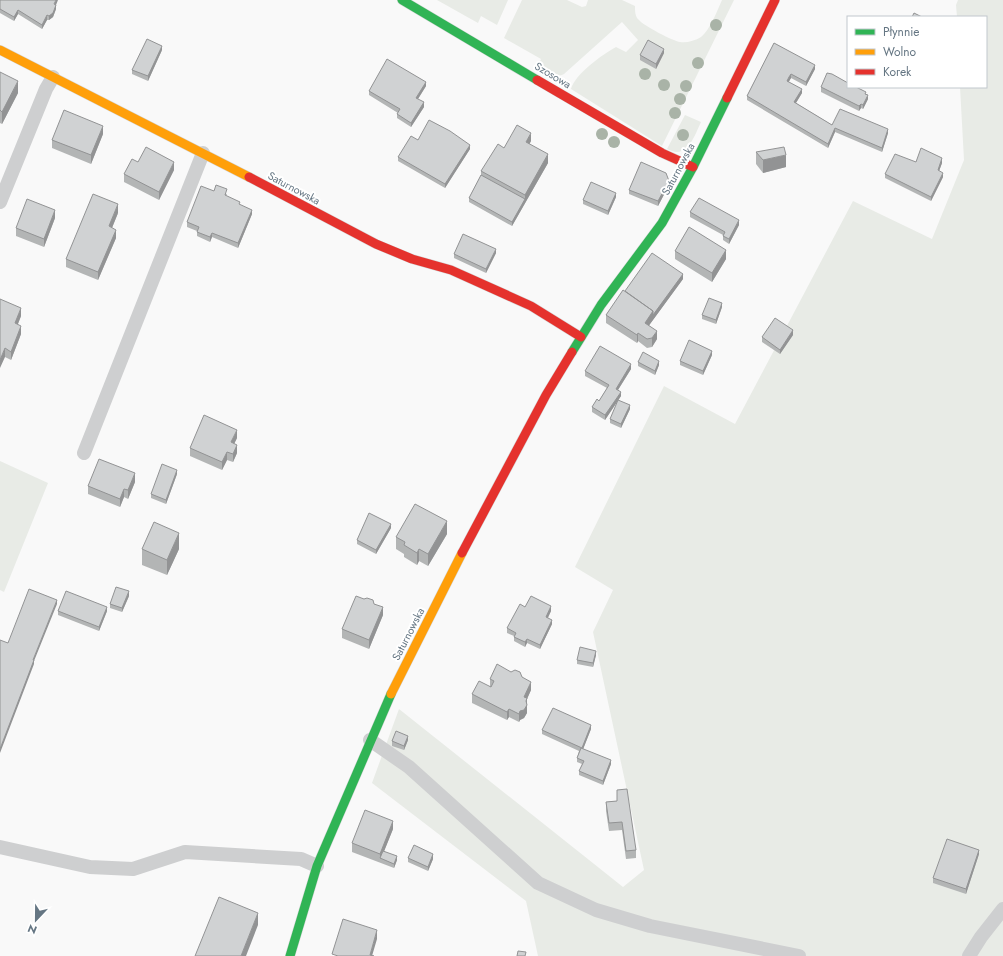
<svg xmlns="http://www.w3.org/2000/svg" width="1003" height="956" viewBox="0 0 1003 956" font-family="Jost,sans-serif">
<rect width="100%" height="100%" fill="#f9f9f9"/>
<!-- green -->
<path fill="#e8ebe6" d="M437 0H508L497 25 481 16 478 23Z
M522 0H567L582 7 586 6 588 0H622L635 6C635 11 635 17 639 20 644 26 673 41 680 42 686 43 695 41 701 37 710 30 717 11 722 0H734L662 146 571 89C575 74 603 54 616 47L626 52 638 40 622 22 564 74C555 79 546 71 538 66L541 59 504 38Z
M958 0H1003V956H538L526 901 372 783 399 709 623 887 644 870 593 632 613 590 575 567 664 386 735 424 853 201 932 239 964 160 960 87H986V17H957L956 5Z
M685 115 701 122C696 132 690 152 677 152 674 152 670 150 667 149Z
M0 461 48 483 4 592 0 590Z"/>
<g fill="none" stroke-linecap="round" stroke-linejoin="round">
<defs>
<path id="fast" d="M402 0 537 80
M572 352 601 305 662 223 693 167 727 98
M290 956 317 866 391 694"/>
<path id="slow" d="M0 50 249 177
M391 694 462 553"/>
<path id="jam" d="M537 80 662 153 693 167
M727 98 775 0
M249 177 376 244 412 259 451 270 531 306 581 337
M462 553 546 395 572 352"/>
</defs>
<!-- fast casing -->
<use href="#fast" stroke="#d5d6d7" stroke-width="10"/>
<!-- slow casing -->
<use href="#slow" stroke="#d5d6d7" stroke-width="10"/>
<!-- jam casing -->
<use href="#jam" stroke="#d5d6d7" stroke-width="10"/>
<!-- lane -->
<path stroke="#cecfd0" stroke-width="14" d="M0 202 46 89 53 77
M84 453 203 153
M370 740 409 767 538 883 596 910 650 926 799 956
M0 847 90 867 133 869 185 852 301 859 317 866
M969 956 981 937 1003 909"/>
<!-- fast -->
<use href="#fast" stroke="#30b455" stroke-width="9"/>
<!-- slow -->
<use href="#slow" stroke="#ff9f0a" stroke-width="9"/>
<!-- jam -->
<use href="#jam" stroke="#e5322d" stroke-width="9"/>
</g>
<!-- trees -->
<g fill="#a9b3a7">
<circle cx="716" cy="25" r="6"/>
<circle cx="698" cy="63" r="6"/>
<circle cx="645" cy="74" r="6"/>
<circle cx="664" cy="85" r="6"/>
<circle cx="686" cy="86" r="6"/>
<circle cx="680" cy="99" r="6"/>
<circle cx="675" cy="113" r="6"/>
<circle cx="602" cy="134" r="6"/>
<circle cx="683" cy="135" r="6"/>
<circle cx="614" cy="142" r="6"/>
</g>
<!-- wall -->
<path fill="#b3b5b5" d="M0 0 56 5V9L53 17 49 20H47L42 29 18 14 14 21 0 13Z
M774 43 815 69 806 86 791 78 789 81V82L802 93 796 103 832 125 888 133 882 152 835 132 828 148 747 100V96Z
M162 50 148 81 132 74V70Z
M664 53 656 69 640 60V55Z
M0 72 18 93 2 124 0 123Z
M426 86 418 99 424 107 411 127 397 118V114L398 113 369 95V91Z
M821 87 866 94 868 99 863 109 861 108 859 111 821 92Z
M103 134 91 164 52 148V140Z
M418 140 470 149 445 188 398 161V157Z
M531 141 529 144 548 163 512 226 469 202V198L481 175V171L504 148Z
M756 152 786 167 763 173 756 164Z
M916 162 942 163 939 171 943 177 931 201 885 178V174Z
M174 170 159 200 124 182V174Z
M669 185 658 206 629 194V190Z
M214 191 227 194 226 196 240 205 252 214 238 248 212 237 210 242 197 236V231L187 227V222Z
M616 197 608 215 583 204V200Z
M690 212 739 225 729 244 723 240V235L690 217Z
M118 213 112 228 116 238 98 280 66 267V259Z
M55 218 44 247 16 236V228Z
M675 251 726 259 712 282 675 259Z
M496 253 486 273 454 258V254Z
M683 279 649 325 657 339 652 347 647 348 638 341 637 343 606 323V315L625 291Z
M0 299 21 316 18 324 21 334 11 360 5 357Z
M722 307 716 324 702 319V315Z
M793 335 780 354 762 342V337Z
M712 355 703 375 680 365V361Z
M638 362 659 365 655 375 638 366Z
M631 369 618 390 621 396 605 420 592 412V407L599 401 607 388 585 376V371Z
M630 409 621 428 610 423V419Z
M237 438 234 444 237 453 233 462 227 460 222 470 190 456V448Z
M177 474 166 504 151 498V494Z
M135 482 128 499 124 497 120 507 88 494V486Z
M391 528 376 554 357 544V540Z
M447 534 428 566 419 561 417 565 404 557V554L396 549V537Z
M142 549H179L167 575 142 565Z
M129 596 122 612 110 608V604Z
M374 604 383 615 369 649 342 638V629Z
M525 607 551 611 548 618 552 624 540 649 527 643 525 647 514 641V636L507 633V628Z
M58 611H107L99 631 58 615Z
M596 655 593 667 577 664V660Z
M522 677 531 690 527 699V713L524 718 520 720 519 722 509 717 507 720 472 703V694L490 686V679Z
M591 729 583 749 611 764 603 785 579 775V771L582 764 577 762V758L579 751 542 734V730Z
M408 740 404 750 392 746V741Z
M617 801 636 850V858L626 859 622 830 609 831 606 811V802Z
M393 829 384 851 397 860 394 868 352 852V843Z
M979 854 966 894 933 883V878Z
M408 858 433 859 428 871 408 862Z"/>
<!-- shaded-wall -->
<path fill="#929394" d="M56 0H58L56 5V9L53 17 49 20V16Z
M18 10V14L14 21V17Z
M47 15V20L42 29V25Z
M162 46V50L148 81V76Z
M664 49V53L656 69V64Z
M815 65V69L806 86V82Z
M791 74V78L787 85V81Z
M18 81V93L2 124V112Z
M426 82V86L416 102V98Z
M802 89V93L794 106V102Z
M868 95V99L863 109V105Z
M424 102V107L411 127V123Z
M861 104V108L859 111V106Z
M103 126V134L91 164V155Z
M835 128V132L828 148V144Z
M888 129V133L882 152V148Z
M531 133V141L526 151V142Z
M470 145V149L445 188V184Z
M548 154V163L512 226V222L525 199V195Z
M786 155V167L763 173V160Z
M942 158V163L938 174V170Z
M174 162V170L159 200V192Z
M943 173V177L931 201V197Z
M669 181V185L658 206V201Z
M616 193V197L608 215V211Z
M118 204V213L109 235V226Z
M55 210V218L44 247V239Z
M252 210V214L238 248V243Z
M739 220V225L729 244V239Z
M116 230V238L98 280V272Z
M212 233V237L210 242V237Z
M496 249V253L486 273V269Z
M726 250V259L712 282V273Z
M683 274V279L645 331V323L653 311Z
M722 303V307L716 324V320Z
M21 308V316L15 331V323Z
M21 326V334L11 360V352Z
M793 330V335L780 354V350Z
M657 331V339L652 347V338Z
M638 333V341L637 343V335Z
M5 348V357L0 368V360Z
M712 351V355L703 375V371Z
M659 361V365L655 375V371Z
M631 364V369L616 393V389Z
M621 392V396L605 420V415Z
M630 405V409L621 428V424Z
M237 430V438L231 450V442Z
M237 445V453L233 462V454Z
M227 452V460L222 470V462Z
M177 470V474L166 504V500Z
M135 473V482L128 499V490Z
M124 489V497L120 507V499Z
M447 521V534L428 566V554Z
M391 524V528L376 554V550Z
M179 533V549L167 575V560Z
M419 549V561L417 565V553Z
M129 591V596L122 612V608Z
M57 600V604L34 661V664L0 753V749L33 660Z
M551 606V611L546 621V617Z
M107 607V611L99 631V627Z
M383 607V615L369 649V640Z
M552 620V624L540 649V645Z
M527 639V643L525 647V642Z
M596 651V655L593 667V663Z
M531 682V690L527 699V713L524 718 520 720 519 722V714L524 697Z
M509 709V717L507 720V712Z
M591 725V729L582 752V748Z
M408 736V740L404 750V746Z
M611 760V764L603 785V781Z
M393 821V829L381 859 380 858V854Z
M979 850V854L966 894V889Z
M433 854V859L428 871V867Z
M397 856V860L394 868V864Z
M258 913V925L246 956H241Z
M377 930V939L372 956 370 955Z"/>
<!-- building -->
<path fill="#d0d2d3" stroke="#929394" d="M0 0H56L54 4 56 5 53 13 49 16 47 15 42 25 18 10 14 17 0 9Z
M914 13 922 17H912Z
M147 39 162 46 148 76 132 70Z
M648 40 664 49 656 64 640 55Z
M774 43 815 65 806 82 791 74 789 77 787 81 802 89 794 102 832 125 840 109 888 129 882 148 835 128 828 144 747 96Z
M387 59 426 82 416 98 424 102 411 123 397 114 400 109 369 91Z
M0 72 18 81 2 112 0 110Z
M827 73 832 74 848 83V87H856L866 92 865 94 868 95 863 105 861 104 859 106 821 87Z
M64 110 103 126 91 155 52 140Z
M429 120 450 131 470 145 445 184 398 157 411 136 418 140Z
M517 125 531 133 526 142 548 154 525 195 481 171 498 144 504 148Z
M146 147 174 162 159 192 124 174 132 159 138 162Z
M784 147 786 155 763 160 756 152Z
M921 148 942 158 938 170 943 173 931 197 885 174 895 154 916 162Z
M641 162 666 173 669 181 658 201 629 190Z
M481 175 525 199 512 222 469 198Z
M591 182 616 193 608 211 583 200Z
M216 185 227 189 225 195 240 202 239 204 252 210 238 243 212 233 210 237 197 232 199 227 187 222 201 186 214 191Z
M93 194 118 204 109 226 116 230 98 272 66 259Z
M699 198 739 220 729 239 723 236 725 232 690 212Z
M27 199 55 210 44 239 16 228Z
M689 227 726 250 712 273 675 251Z
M463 234 496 249 486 269 454 254Z
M652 253 683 274 653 315V311L625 291Z
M623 290 653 311 645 323 657 331 652 338 647 339 638 333 637 335 606 315Z
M709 298 722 303 716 320 702 315Z
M0 299 21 308 15 323 21 326 11 352 5 348 0 360Z
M775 318 793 330 780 350 762 337Z
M689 340 712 351 703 371 680 361Z
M600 346 631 364 616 389 621 392 605 415 592 407 597 399 599 401 609 385 585 371Z
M643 352 659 361 655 371 638 362Z
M618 400 630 405 621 424 610 419Z
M204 415 237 430 231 442 237 445 233 454 227 452 222 462 190 448Z
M99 459 135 473 128 490 124 489 120 499 88 486Z
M162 464 177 470 166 500 151 494Z
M415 504 447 521 428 554 419 549 417 553 404 545 405 542 396 537Z
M369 513 391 524 376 550 357 540Z
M154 522 179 533 167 560 142 549Z
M116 587 129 591 122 608 110 604Z
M29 589 57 600 33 660H34L0 749V640L8 643Z
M66 591 107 607 99 627 58 611Z
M356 596 364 599 367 598 373 600 374 604 383 607 369 640 342 629Z
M531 596 551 606 546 617 552 620 540 645 527 639 525 642 514 637 516 633 507 628 520 604 525 607Z
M580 647 596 651 593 663 577 660Z
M497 664 511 672 515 670 520 672 522 677 531 682 524 697 527 698 526 701 527 705 524 710 520 711 519 714 509 709 507 712 472 694 479 681 491 687 494 681 490 679Z
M553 708 591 725 582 748 542 730Z
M396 731 408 736 404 746 392 741Z
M581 748 611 760 603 781 579 771 584 761 577 758Z
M627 789 636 850 626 851 622 822 609 823 606 802 617 801V790Z
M365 810 393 821 380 854 352 843Z
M947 839 979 850 966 889 933 878Z
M414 845 433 854 428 867 408 858Z
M383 851 397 856 394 864 380 858Z
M219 897 258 913 241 956H195Z
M343 919 377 930 370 955 374 956H338L332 954Z
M518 951 526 952 525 956H517Z"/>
<g text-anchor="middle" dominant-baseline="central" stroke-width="4" stroke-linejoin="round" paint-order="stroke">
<!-- street labels -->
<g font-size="11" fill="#657683" stroke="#fff">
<text transform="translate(553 75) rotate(31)">Szosowa</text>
<text transform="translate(678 169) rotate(-62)">Saturnowska</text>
<text transform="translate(294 188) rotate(28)">Saturnowska</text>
<text transform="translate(408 634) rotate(-63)">Saturnowska</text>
</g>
</g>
<!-- legend -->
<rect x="847" y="16" width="140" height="72" fill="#ffffff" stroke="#c1c8cd"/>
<rect x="855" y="29" width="20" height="6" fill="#30b455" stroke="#c1c8cd"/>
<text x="883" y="36" font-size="12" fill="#657683">Płynnie</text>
<rect x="855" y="49" width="20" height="6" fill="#ff9f0a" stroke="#c1c8cd"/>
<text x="883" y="56" font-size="12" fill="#657683">Wolno</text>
<rect x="855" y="69" width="20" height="6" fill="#e5322d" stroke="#c1c8cd"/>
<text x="883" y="76" font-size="12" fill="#657683">Korek</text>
<!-- north arrow -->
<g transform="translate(36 920) rotate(202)" stroke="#ffffff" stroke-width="3" paint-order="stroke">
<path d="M0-3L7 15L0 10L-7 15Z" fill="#657683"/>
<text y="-6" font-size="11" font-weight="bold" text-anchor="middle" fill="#657683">N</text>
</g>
</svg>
